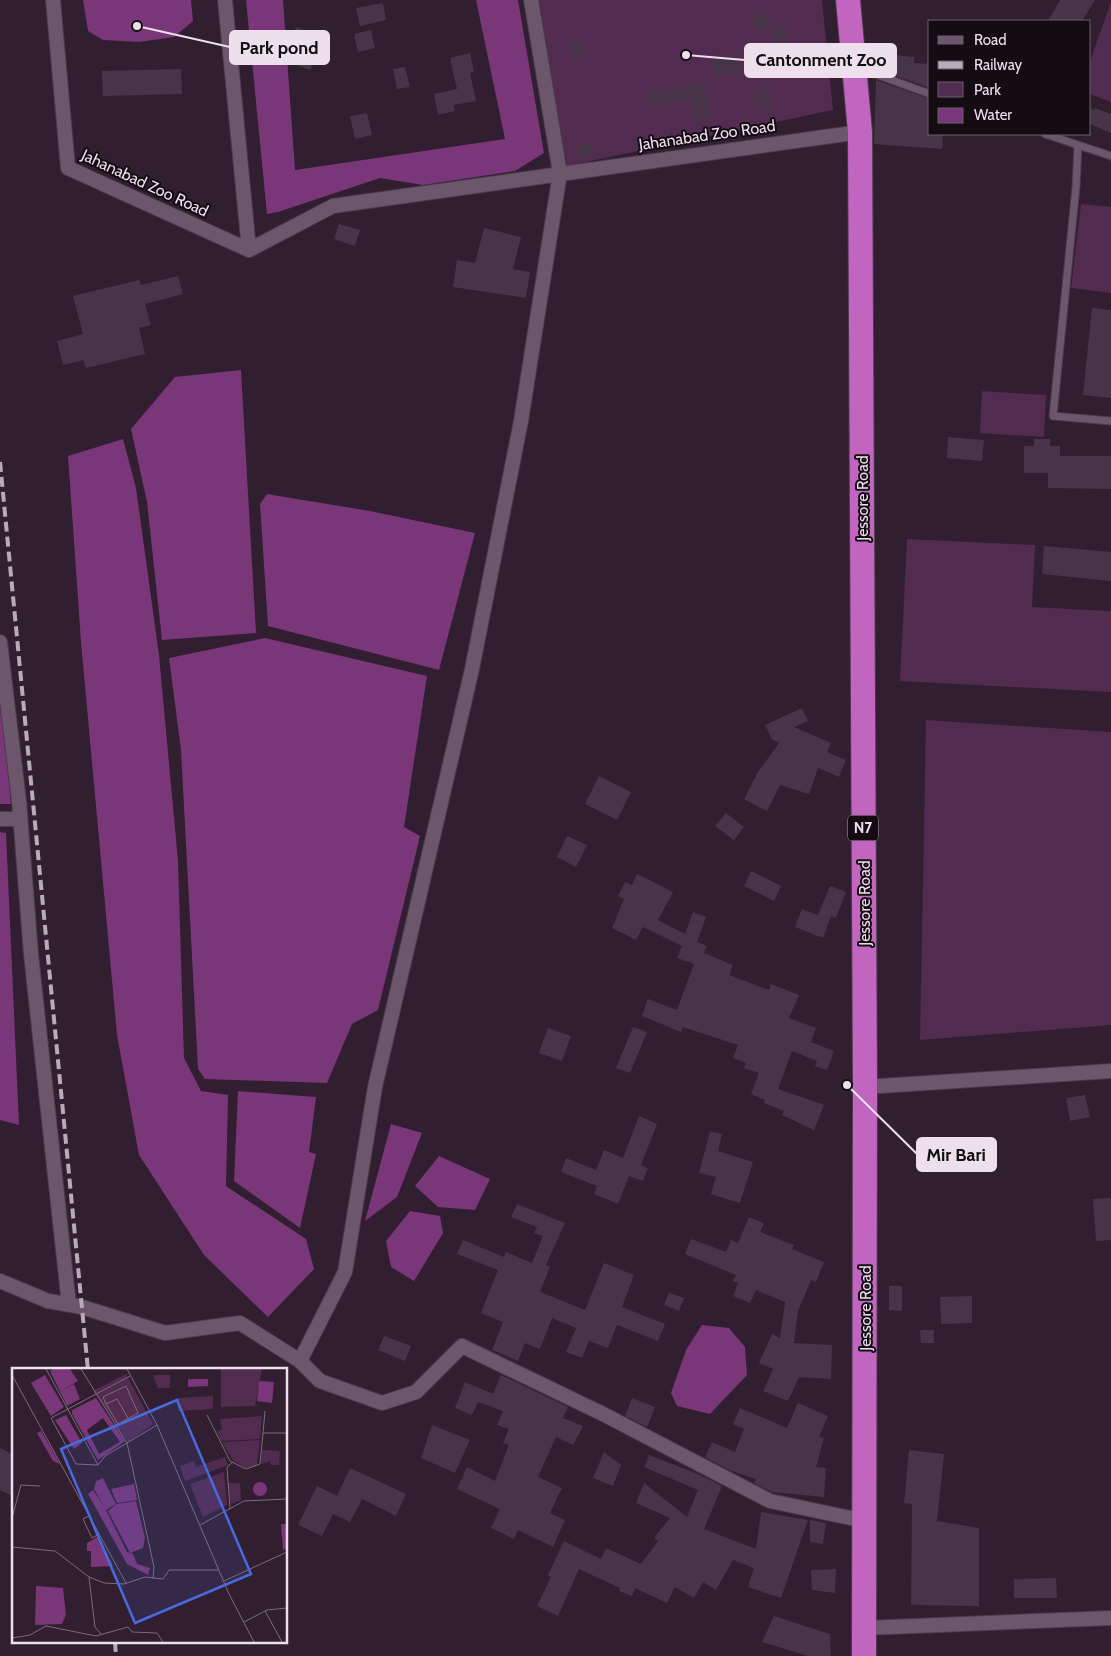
<svg xmlns="http://www.w3.org/2000/svg" width="1111" height="1656" viewBox="0 0 1111 1656" font-family="Cabin,sans-serif">
<rect width="100%" height="100%" fill="#311e30"/>
<!-- green -->
<path fill="#512b50" d="M535 0H822L833 110 567 166Z
M1111 2V102L1090 94V61Z
M1081 204 1111 207V293L1071 288Z
M982 391 1046 395 1044 437 980 433Z
M907 539 1035 545 1032 607 1111 611V692L900 681Z
M926 720 1111 732V1025L920 1040Z"/>
<!-- water -->
<path fill="#793678" d="M83 0H191L193 21 174 37 139 42 103 40 88 31Z
M246 0H283L295 170 505 139 476 0H518L544 153 515 171 423 185 380 178 278 212 267 214Z
M241 370 256 633 162 640 147 502 131 429 175 377Z
M123 439 136 488 159 655 178 861 184 1058 201 1091 228 1095 226 1186 306 1239 314 1269 268 1317 204 1255 139 1155 117 1035 81 642 68 456Z
M267 494 370 511 475 533 439 670 268 626 260 504Z
M265 638 427 676 404 827 420 836 378 1010 352 1024 327 1083 205 1079 198 1069 181 750 169 658Z
M0 681 11 804H0Z
M0 832 6 833 19 1125 0 1120Z
M238 1091 316 1097 309 1152 316 1154 300 1228 234 1181Z
M391 1124 422 1133 397 1197 365 1221Z
M439 1156 490 1179 475 1210 438 1207 415 1186Z
M410 1211 440 1216 443 1233 414 1281 391 1267 386 1241Z
M702 1325 729 1328 745 1347 747 1375 710 1414 677 1406 671 1393 686 1350Z"/>
<!-- building -->
<path fill="#483448" d="M1060 0H1095L1082 21H1048Z
M383 3 386 20 360 26 356 8Z
M754 14 768 15V29L754 28Z
M786 26 787 40 774 41V27Z
M296 27 322 37 310 70 284 60Z
M371 30 375 48 358 52 354 34Z
M583 43 585 56 572 58 570 44Z
M470 53 474 72 470 73 476 101 454 105 455 111 438 115 434 94 457 89 450 58Z
M739 55 740 74 714 75 713 56Z
M895 55 914 57V63L930 64V88L876 69 877 61 895 62Z
M405 67 410 87 397 89 393 69Z
M181 69 182 94 103 96 102 71Z
M876 80 930 99V134H943L942 149 874 144Z
M703 82 711 116 694 120 689 98 649 106 646 93Z
M769 90 771 107 756 109 754 92Z
M1090 108 1094 110 1095 108 1111 114V133L1090 124Z
M367 113 372 135 355 139 350 116Z
M590 142 595 155 579 161 574 148Z
M339 224 360 230 355 246 334 239Z
M484 228 521 237 513 269 530 272 526 298 453 287 457 260 475 263Z
M178 276 183 294 145 304 151 325 139 328 145 354 86 368 83 360 63 365 57 341 83 334 73 296 139 280 141 285Z
M1092 308 1111 310V398L1083 395Z
M948 437 984 440 982 461 947 458Z
M1034 439H1050V446H1060V456H1111V489L1048 488V473H1024V446H1034Z
M1044 546 1111 552V581L1042 574Z
M802 708 808 721 794 727 831 743 827 752 846 760 839 777 818 768 809 794 780 785 767 811 744 799 758 772 779 743 772 739 765 725Z
M599 776 631 792 617 820 585 804Z
M726 813 744 827 734 840 715 826Z
M567 836 587 845 576 867 557 857Z
M751 871 781 886 774 901 744 886Z
M637 874 673 892 658 920 685 934 693 912 706 917 697 942 707 946 704 953 733 965 729 975 769 990 771 984 799 995 789 1018 816 1028 811 1042 834 1051 827 1070 815 1066 817 1061 792 1051 778 1089 824 1105 814 1130 782 1115 784 1111 764 1103 765 1100 751 1094 759 1073 744 1068 746 1063 733 1058 738 1045 683 1027 681 1032 642 1016 648 999 677 1010 694 964 677 958 682 946 643 927 636 940 612 928 624 899 618 896 625 882 632 885Z
M830 886 846 892 836 918 831 916 823 938 795 927 802 909 818 915Z
M633 1027 647 1032 630 1073 616 1068Z
M548 1028 571 1036 562 1061 539 1053Z
M1085 1095 1090 1117 1070 1121 1066 1098Z
M639 1116 657 1124 641 1165 648 1168 643 1181 629 1176 618 1204 594 1194 597 1186 561 1172 566 1158 596 1170 604 1150 623 1158Z
M710 1131 722 1134 718 1151 753 1162 740 1203 711 1194 716 1177 699 1173Z
M1111 1198V1240L1096 1241 1093 1199Z
M517 1204 565 1223 546 1265 550 1267 540 1292 585 1310 604 1263 634 1275 622 1307 665 1324 658 1341 617 1325 608 1348 589 1341 582 1358 566 1352 576 1328 552 1318 540 1349 525 1343 518 1361 492 1350 503 1322 481 1313 498 1270 457 1254 463 1240 504 1257 506 1252 532 1263 543 1236 534 1233 537 1227 511 1217Z
M749 1217 764 1223 760 1232 794 1245 792 1249 824 1262 816 1282 811 1280 798 1311 794 1343 832 1345 831 1379 799 1377 788 1401 763 1391 773 1369 759 1363 772 1334 780 1338 785 1302 756 1290 750 1303 733 1296 738 1283 733 1281 736 1275 685 1254 691 1239 726 1252 731 1240 738 1243Z
M889 1286H902V1311L889 1310Z
M669 1293 684 1298 679 1311 664 1305Z
M972 1296V1323L941 1324 940 1297Z
M920 1330H934V1343H921Z
M384 1336 411 1346 405 1361 378 1350Z
M501 1375 568 1407 563 1418 583 1426 573 1445 556 1437 538 1477 562 1488 550 1513 565 1520 553 1547 518 1530 514 1539 491 1528 500 1509 457 1489 467 1467 495 1481 509 1445 503 1443 509 1429 497 1425 503 1411 478 1402 472 1415 455 1408 465 1382 493 1394Z
M632 1398 655 1407 647 1427 625 1416Z
M798 1403 828 1416 819 1437 824 1438 816 1467 826 1468 824 1497 772 1492 754 1483 756 1479 729 1470 705 1457 712 1442 735 1452 744 1429 733 1424 740 1408 787 1428Z
M432 1425 470 1440 455 1473 421 1458Z
M0 1448 14 1455V1497L0 1490Z
M909 1450 944 1454 937 1521 979 1528V1606L911 1605 912 1504 904 1503Z
M604 1452 621 1465 613 1486 593 1478Z
M649 1455 698 1474 722 1486 704 1529 756 1549 761 1512 808 1520 781 1598 748 1587 754 1568 733 1560 716 1590 703 1582 694 1598 675 1587 667 1603 635 1588 632 1596 619 1591 620 1588 579 1569 558 1616 537 1606 551 1577 548 1575 564 1541 601 1559 606 1548 641 1564 658 1541 654 1538 670 1518 636 1503 644 1483 687 1517 698 1490 644 1467Z
M350 1468 406 1494 396 1516 362 1499 350 1522 333 1514 322 1536 298 1525 317 1486 337 1496Z
M810 1520 826 1523 823 1544 810 1542Z
M836 1569 835 1593 812 1590 811 1570Z
M1056 1578 1057 1598H1014V1579Z
M774 1616 830 1634 831 1656H808L762 1642Z"/>
<g fill="none" stroke-linecap="round" stroke-linejoin="round">
<defs>
<path id="lane" d="M859 68 930 94
M1045 134 1111 156
M1078 145 1076 187 1053 416 1111 421"/>
<path id="street" d="M53 0 68 168 249 250 333 206 860 132
M225 0 249 250
M0 642 19 801 31 954 69 1305
M0 819H20
M865 1087 1111 1071
M0 1281 48 1301 82 1307 165 1333 240 1323 300 1361 320 1381 382 1403 416 1392 462 1346 603 1414 770 1501 865 1521
M300 1361 345 1272 375 1087 472 669 521 421 560 173 531 0
M865 1628 1111 1618"/>
<path id="highway" d="M848 0 860 132 865 1087 864 1656"/>
</defs>
<!-- lane casing -->
<use href="#lane" stroke="#4b3b4b" stroke-width="9"/>
<!-- street casing -->
<use href="#street" stroke="#4b3b4b" stroke-width="16"/>
<!-- highway casing -->
<use href="#highway" stroke="#4b3b4b" stroke-width="26"/>
<!-- lane -->
<use href="#lane" stroke="#6c566b" stroke-width="7"/>
<!-- street -->
<use href="#street" stroke="#6c566b" stroke-width="14"/>
<!-- highway -->
<use href="#highway" stroke="#c165c0" stroke-width="24"/>
<!-- rail -->
<path stroke="#b9aab8" stroke-width="4" stroke-dasharray="10 5" stroke-linecap="butt" d="M0 462 88 1370
M115 1642 116 1656"/>
</g>
<g text-anchor="middle" dominant-baseline="central" stroke-width="4" stroke-linejoin="round" paint-order="stroke">
<!-- shield labels -->
<rect fill="#140b13" stroke="#aca0ab" stroke-width="1" x="848" y="815.5" width="30" height="25" rx="4"/>
<g font-size="15" font-weight="bold" fill="#ede0ec">
<text x="863" y="828">N7</text>
</g>
<!-- street labels -->
<g font-size="16" fill="#ede0ec" stroke="#140b13">
<text transform="translate(707 135) rotate(-8)">Jahanabad Zoo Road</text>
<text transform="translate(145 183) rotate(25)">Jahanabad Zoo Road</text>
<text transform="translate(862 498) rotate(-90)">Jessore Road</text>
<text transform="translate(864 903) rotate(-90)">Jessore Road</text>
<text transform="translate(865 1308) rotate(-90)">Jessore Road</text>
</g>
</g>
<!-- overview -->
<g transform="translate(12 1368)">
<rect width="275" height="275" fill="#311e30"/>
<path d="M209 1H250L243 38 209 39ZM114 6 141 56 116 74 81 23ZM141 7H158V20H146ZM201 28V41L166 43 165 30ZM250 48 248 71 209 73 205 63 210 62 208 51ZM248 72 245 97 234 100 221 93 210 74ZM250 82 268 83 267 97H259L258 93 249 96ZM213 89 216 97 173 113 168 98 182 93 184 99ZM212 104 215 137 191 149 178 116ZM215 115H228L229 132 219 136Z" fill="#512b50"/>
<path d="M41 1H58L66 13 49 23 62 16 68 31 55 38 38 3ZM33 7 52 39 39 48 19 15ZM176 11H196V18L176 19ZM247 13 262 14 260 35 245 33ZM84 30 113 73 86 92 60 46V42ZM91 50 108 74 87 86 75 62ZM54 47 70 75 62 81 43 52ZM29 63 32 68 48 96 41 93 25 65ZM91 110 104 136 94 142 115 184 121 186 125 196 138 200 136 207 115 196 76 126 81 122 92 138 82 121 84 113ZM241 121a7 7 0 1 1 14 0a7 7 0 1 1-14 0ZM122 116 125 132 105 135 99 121ZM124 133 133 170 131 180 118 185 96 143 105 136ZM269 156H275V181L271 182ZM87 168 101 198 79 199V183H75V175ZM24 218 51 220 54 247 50 256 23 257Z" fill="#793678" fill-rule="evenodd"/>
<path fill="none" stroke="#7c6c7b" stroke-width="1" d="M34 1 86 97M69 1 115 75 142 199 141 211M115 1 145 57 217 226 242 274M0 7 114 215M118 8 39 50 64 96 86 97 93 88 145 57M94 36 91 29 114 18 126 45 106 56 94 36 105 31 116 50M195 47 218 93 234 101 248 96 251 65H275M251 65 253 43M218 141 215 99 221 94M77 148 71 151 80 170 87 166M188 157 232 133 275 131M0 179 43 183 77 209 92 215 112 216 133 209 151 211 157 202H207M0 201V150L9 117 28 118M77 209 83 259 90 267M212 213 275 184M253 243 270 274M232 254 255 242 275 240M0 270 18 267 34 258 84 268 116 259 120 264 145 265 151 274"/>
<path fill="#476bdc" fill-opacity="0.15" stroke="#476bdc" stroke-width="2.5" d="M165 32 239 206 123 255 49 81Z"/>
<rect width="275" height="275" fill="none" stroke="#ede0ec" stroke-width="2.5"/>
</g>
<!-- callouts -->
<path fill="none" stroke="#ede0ec" stroke-width="2" d="M137 26L230 47M686 55L745 60M847 1085L917 1154"/>
<g fill="#ede0ec" stroke="#140b13" stroke-width="2">
<circle cx="137" cy="26" r="5"/>
<circle cx="686" cy="55" r="5"/>
<circle cx="847" cy="1085" r="5"/>
</g>
<g fill="#ede0ec" stroke="#ede0ec" stroke-width="2">
<rect x="230" y="31" width="99" height="33" rx="5"/>
<rect x="745" y="44" width="151" height="33" rx="5"/>
<rect x="917" y="1138" width="79" height="33" rx="5"/>
</g>
<g font-size="18" text-anchor="middle" font-weight="bold" fill="#111">
<text x="279" y="54">Park pond</text>
<text x="821" y="66">Cantonment Zoo</text>
<text x="956" y="1161">Mir Bari</text>
</g>
<!-- legend -->
<rect x="928" y="20" width="162" height="115" fill="#140b13" stroke="#6b606a"/>
<rect x="938" y="36" width="25" height="8" fill="#6c566b" stroke="#6b606a"/>
<text x="974" y="45" font-size="15" fill="#ede0ec">Road</text>
<rect x="938" y="61" width="25" height="8" fill="#b9aab8" stroke="#6b606a"/>
<text x="974" y="70" font-size="15" fill="#ede0ec">Railway</text>
<rect x="938" y="82" width="25" height="15" fill="#512b50" stroke="#6b606a"/>
<text x="974" y="95" font-size="15" fill="#ede0ec">Park</text>
<rect x="938" y="108" width="25" height="15" fill="#793678" stroke="#6b606a"/>
<text x="974" y="120" font-size="15" fill="#ede0ec">Water</text>
</svg>
